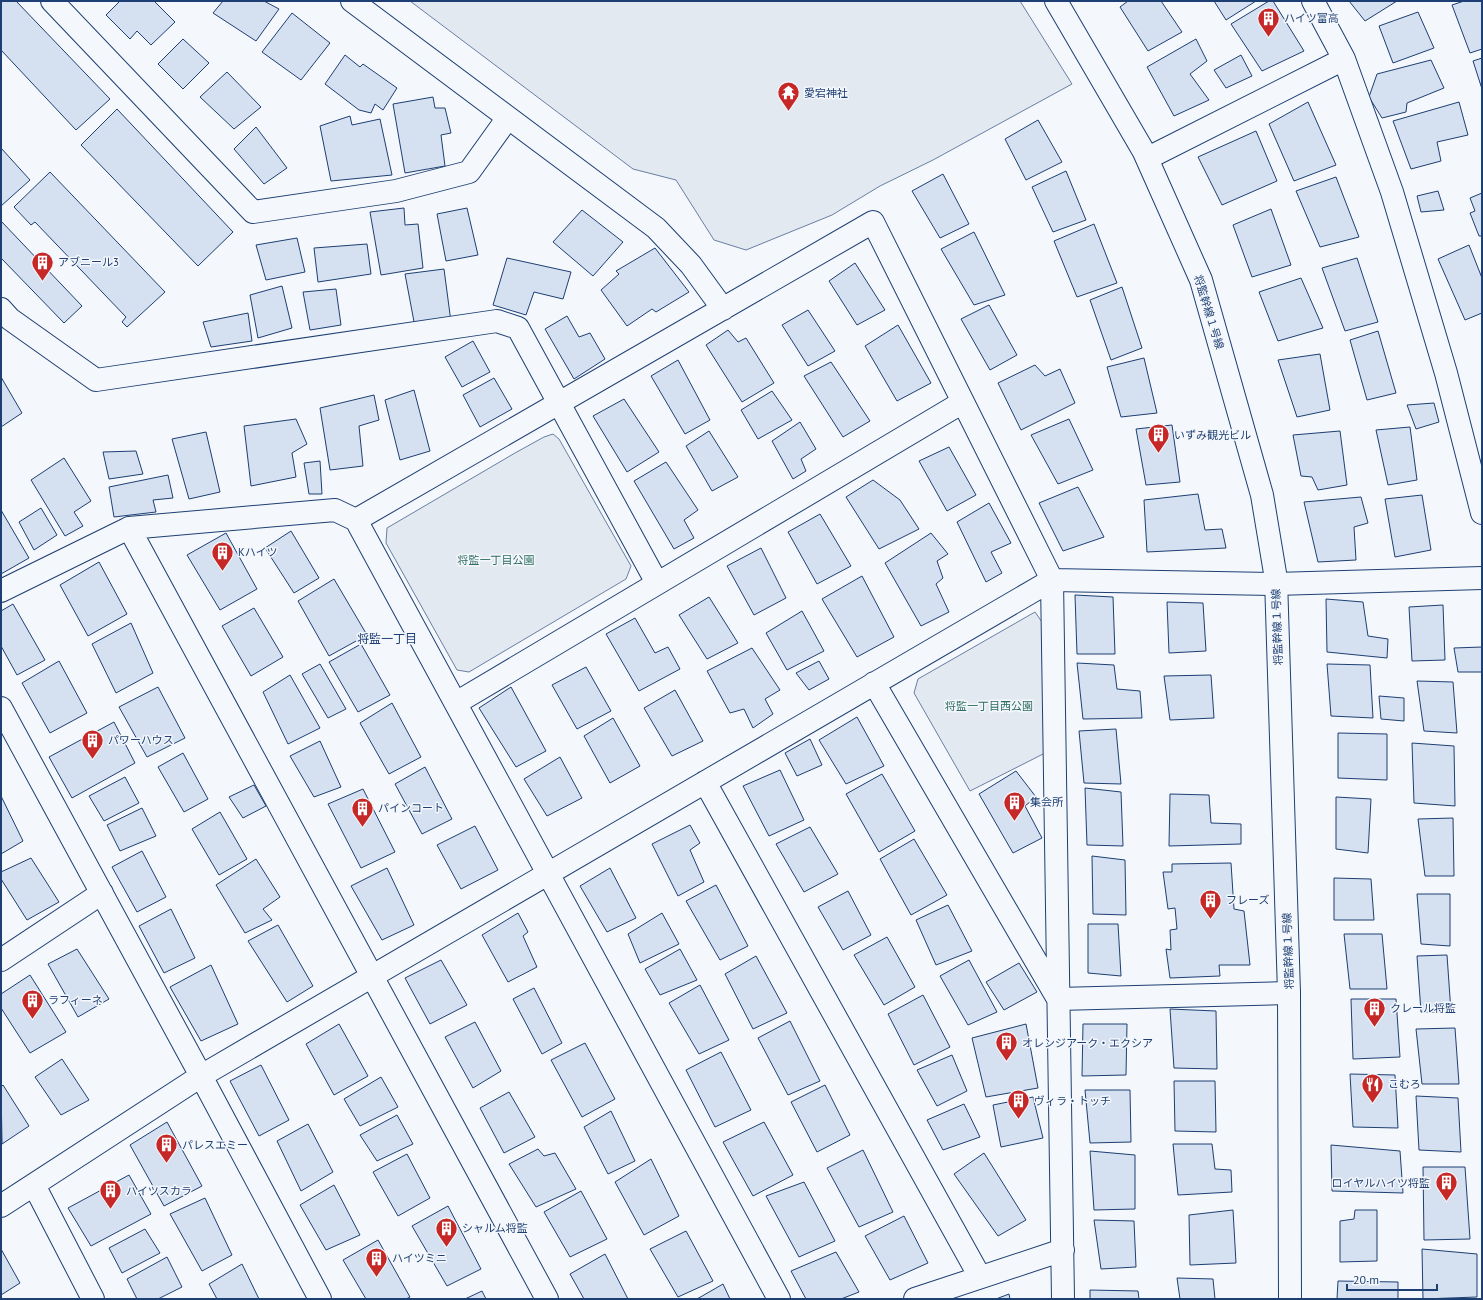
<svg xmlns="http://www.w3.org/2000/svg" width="1483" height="1300" viewBox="0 0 1483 1300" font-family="'PT Sans','Noto Sans JP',sans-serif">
<rect width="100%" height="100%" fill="#f4f7fb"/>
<!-- green -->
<path fill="#e3e9f0" stroke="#687fa3" d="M410 1H1020L1072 84 933 160 880 186 832 215 746 250 714 240 676 180 633 169Z
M553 434 559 439 631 566 626 579 469 672 457 670 386 543 387 528 515 453 544 437Z
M1035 612 1042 622 1049 751 970 791 914 693 918 679Z"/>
<!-- building -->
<path fill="#d5e0f0" stroke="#1d3f73" d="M1 1H16L110 99 76 130 1 50Z
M120 1H154L175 22 151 45 137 31 130 39 106 15Z
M223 1H264L279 9 256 41 213 13Z
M1128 1H1161L1182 32 1148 51 1120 7Z
M1214 1H1256L1226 20Z
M1269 1H1273L1304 51 1262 71 1231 24Z
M1349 1H1397L1365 21Z
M1464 1H1482V49L1470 53 1452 5Z
M1418 12 1434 48 1393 63 1379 26Z
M292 13 330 43 301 80 262 52Z
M183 39 209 63 183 89 158 64Z
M1196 39 1207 61 1190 74 1209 100 1174 116 1147 67Z
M345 55 360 67 363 64 397 88 383 110 375 104 371 113 359 110 325 84Z
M1241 55 1252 76 1226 88 1214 70Z
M1482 58V89L1473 61Z
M1431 60 1444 88 1407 103 1406 112 1382 118 1369 97 1377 74Z
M227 72 261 107 234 129 200 97Z
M433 97 435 108H445L451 133 441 135 445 166 405 173 393 104Z
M1308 102 1336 165 1294 181 1269 124Z
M1459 102 1468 135 1437 142 1441 161 1411 169 1393 121Z
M117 109 233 232 198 266 81 145Z
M350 116 352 125 380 119 392 175 331 181 320 126Z
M1038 120 1062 162 1026 180 1005 139Z
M256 127 287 168 264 184 234 149Z
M1256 131 1277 181 1222 205 1198 157Z
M1 148 30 180 1 206Z
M1066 171 1086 220 1053 232 1032 187Z
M50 172 165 292 127 327 122 322 126 317 35 222 31 225 14 207Z
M943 174 969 224 940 238 912 191Z
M1336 177 1359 237 1320 247 1296 191Z
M1438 191 1444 210 1421 212 1417 196Z
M1482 193V236H1479L1470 213 1475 211 1470 198Z
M404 208 405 225 418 224 423 268 381 275 370 212Z
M467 208 478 255 446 261 437 214Z
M1271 209 1291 265 1252 277 1233 225Z
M582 210 623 242 593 276 553 242Z
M1 221 82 306 64 323 1 258Z
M1094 224 1117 283 1077 297 1054 241Z
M974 232 1005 295 974 305 941 249Z
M297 238 305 272 266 280 256 245Z
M367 244 371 274 318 282 314 248Z
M1469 245 1482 278V313L1465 320 1438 259Z
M655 248 689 292 656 312 652 309 627 326 601 290 619 274 616 271Z
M507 258 571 272 563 299 534 292 526 315 493 305Z
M1357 258 1378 322 1345 331 1322 268Z
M855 263 885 310 857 325 829 281Z
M444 269 451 322 415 327 405 274Z
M1301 278 1323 328 1278 341 1259 292Z
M282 286 292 328 258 338 250 295Z
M1122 287 1142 348 1111 360 1090 300Z
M336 289 341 325 310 330 303 292Z
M989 305 1017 355 990 370 961 319Z
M808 310 835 351 808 366 782 325Z
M248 313 252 341 211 347 203 322Z
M567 316 579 337 590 333 605 359 574 379 545 329Z
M898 325 931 383 897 401 865 346Z
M728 330 738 342 746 338 774 383 742 402 706 345Z
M1378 331 1396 393 1367 400 1350 340Z
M473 341 490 372 462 387 445 357Z
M1320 354 1330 410 1297 417 1278 360Z
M1144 358 1157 413 1121 417 1107 367Z
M678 360 710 420 685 434 651 376Z
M831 362 870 421 843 437 804 376Z
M1035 365 1045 376 1060 369 1075 403 1021 430 998 383Z
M1 377 22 413 1 427Z
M494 378 512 409 480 427 463 395Z
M414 390 430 451 400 460 385 400Z
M772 391 792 420 758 439 741 410Z
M374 395 379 420 359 426 363 466 330 470 320 408Z
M624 399 659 452 627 472 593 416Z
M1434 403 1439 422 1416 429 1407 405Z
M296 419 307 444 292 453 296 477 251 486 244 426Z
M1069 419 1093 470 1058 484 1031 435Z
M800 422 816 449 801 459 806 471 793 479 772 441Z
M1172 425 1180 482 1146 485 1136 429Z
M1410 427 1417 480 1388 485 1376 430Z
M709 431 738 477 712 491 686 446Z
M1340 431 1347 485 1318 490 1312 477 1301 476 1293 435Z
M206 432 220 492 189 499 172 439Z
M949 447 976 495 947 511 919 461Z
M136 451 143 474 109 479 103 452Z
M64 458 91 501 74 512 83 526 65 536 31 480Z
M320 461 322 494H309L304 463Z
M666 462 698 510 684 520 694 538 674 549 634 481Z
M168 475 173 498 153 500 156 512 114 517 109 487Z
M873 480 900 500 919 529 879 549 846 497Z
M1078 487 1104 537 1063 551 1039 503Z
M1198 494 1205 530 1222 529 1226 548 1147 552 1144 500Z
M1422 495 1431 550 1395 557 1385 499Z
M1361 497 1368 523 1354 527 1356 560 1318 562 1304 502Z
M989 503 1011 543 991 552 1002 573 986 582 957 522Z
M41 508 57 535 34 550 19 522Z
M1 510 29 558 1 574Z
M820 514 851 566 817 584 788 532Z
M291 531 319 578 294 593 265 548Z
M226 533 257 589 220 610 187 555Z
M931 533 948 554 937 561 943 578 936 584 949 612 921 626 885 563Z
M761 548 786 598 754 615 727 566Z
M99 562 127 614 88 636 60 585Z
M862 576 894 637 857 657 822 599Z
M334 579 367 635 329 656 298 601Z
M1075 595 1113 597 1115 654H1077Z
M709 597 738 643 707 659 679 615Z
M1326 599 1363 602 1368 636 1388 639 1387 658 1327 652Z
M1167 602 1203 603 1206 651 1169 653Z
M13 604 45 660 17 675 1 646V611Z
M1443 605 1445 660 1412 661 1409 607Z
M254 608 283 657 251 676 222 626Z
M802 611 824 651 787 670 766 633Z
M635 618 655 653 668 647 680 669 639 691 606 634Z
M131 623 153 673 116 693 92 644Z
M361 644 390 695 358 712 329 662Z
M1482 647V672H1458L1454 648Z
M752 648 780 690 765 699 773 714 753 728 744 709 730 713 707 671Z
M59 661 87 713 50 733 22 683Z
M819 661 829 679 809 690 796 673Z
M1077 663 1114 665 1117 689 1140 691 1142 718 1083 719Z
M320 664 346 709 328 718 302 674Z
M1327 664 1370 665 1373 718 1331 716Z
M586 667 611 711 577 729 552 685Z
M290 675 320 728 288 744 263 692Z
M1211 675 1214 718 1170 720 1164 676Z
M1417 681 1453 682 1457 733 1424 731Z
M158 687 185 738 147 757 119 707Z
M511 687 546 751 516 767 479 708Z
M675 690 703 741 672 756 644 708Z
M1379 696 1404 698V721L1381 719Z
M392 703 421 757 389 774 360 723Z
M857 717 884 766 846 784 819 740Z
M613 718 640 766 610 783 584 736Z
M114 722 135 763 72 798 49 757Z
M1116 729 1121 784 1084 783 1079 731Z
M1338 733 1387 734V780L1338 778Z
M810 739 822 765 797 776 785 753Z
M320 741 341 787 314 797 290 756Z
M1412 743 1454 746 1455 806 1414 803Z
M183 753 208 799 184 812 158 767Z
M560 757 582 798 547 816 524 779Z
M425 767 452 819 422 834 395 784Z
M780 770 804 820 769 836 743 786Z
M1016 771 1036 797 1025 806 1042 838 1013 853 979 794Z
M882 774 915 831 879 852 846 794Z
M125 777 139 803 104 821 89 796Z
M254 785 266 806 243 818 229 797Z
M1085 788 1121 792 1123 846 1087 845Z
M363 789 395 852 361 868 328 804Z
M1170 794 1209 795 1211 823 1241 824V844L1169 846Z
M1 796 23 841 1 854Z
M1336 797 1371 799 1368 853 1336 849Z
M142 808 156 836 120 851 107 825Z
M220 812 247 859 219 875 192 829Z
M1453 818 1454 876H1425L1418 819Z
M690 825 700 843 690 850 704 882 678 896 652 844Z
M475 826 498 870 461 889 437 845Z
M810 827 838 874 804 892 776 844Z
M914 839 947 895 911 915 880 859Z
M142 851 166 897 137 912 112 867Z
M1092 856 1125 860 1126 915 1093 914Z
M31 858 59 902 27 920 1 879V872Z
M256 859 280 897 263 909 272 920 245 933 216 885Z
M1231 863 1234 909 1244 911 1250 965H1219L1220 976 1170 978 1166 949 1171 950 1170 930 1177 929 1175 908 1168 909 1163 872H1172V864Z
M387 868 414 925 382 940 351 886Z
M610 868 636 918 607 932 580 886Z
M1334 878 1371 879 1374 920H1334Z
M716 885 748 946 720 960 686 901Z
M848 891 871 935 843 950 818 907Z
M1417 894H1450V946L1421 944Z
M948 905 972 951 936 965 916 920Z
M171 909 195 958 164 973 139 926Z
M518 913 528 932 523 936 537 967 508 982 482 935Z
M662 913 679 944 640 963 628 934Z
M1088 924H1118L1121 976 1088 973Z
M278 925 313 986 287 1002 248 941Z
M1344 934H1382L1387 989H1350Z
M887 937 915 987 884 1005 854 955Z
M77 949 109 999 78 1017 48 964Z
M680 949 697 980 660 995 645 969Z
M1447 955 1451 1012H1421L1417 956Z
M756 956 787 1013 753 1029 725 974Z
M441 960 467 1005 430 1024 405 978Z
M969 960 997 1012 968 1025 940 976Z
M1019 963 1037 992 1004 1010 986 982Z
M211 965 238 1024 201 1041 170 987Z
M30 975 66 1032 30 1053 1 1008V994Z
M700 985 729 1040 699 1054 669 1003Z
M534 988 562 1043 542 1054 513 999Z
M923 995 950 1047 914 1065 888 1014Z
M1351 999H1396L1400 1057 1353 1059Z
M1170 1009 1216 1011 1217 1069 1174 1068Z
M790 1021 820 1081 788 1095 758 1038Z
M475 1022 501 1071 473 1088 445 1037Z
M339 1024 368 1076 334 1095 306 1044Z
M1026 1024 1038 1088 986 1097 972 1038Z
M1083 1024H1127L1126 1075 1082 1076Z
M1455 1028 1459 1084H1422L1416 1029Z
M585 1043 615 1099 582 1117 551 1060Z
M721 1052 751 1110 715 1127 686 1070Z
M952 1055 967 1091 937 1106 917 1070Z
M62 1059 89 1100 61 1115 35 1077Z
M261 1065 289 1120 259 1136 230 1081Z
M1350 1074 1395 1075 1398 1128 1353 1127Z
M381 1077 398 1107 360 1126 344 1099Z
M1174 1081H1215L1216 1132 1175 1131Z
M3 1085 29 1126 2 1144 1 1087Z
M825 1085 850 1135 817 1152 791 1102Z
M1085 1090H1130L1131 1142 1090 1143Z
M509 1092 535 1137 504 1153 480 1108Z
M1416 1096 1458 1098 1461 1152 1419 1150Z
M1033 1097 1043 1138 1001 1147 993 1105Z
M964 1104 980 1137 943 1150 927 1120Z
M611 1111 635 1161 608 1174 584 1127Z
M397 1115 413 1144 377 1161 360 1135Z
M167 1122 202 1186 164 1206 130 1145Z
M764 1122 793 1175 753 1196 723 1142Z
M308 1124 333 1172 301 1191 277 1141Z
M1173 1144H1212L1215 1169 1231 1170 1232 1192 1178 1195Z
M1331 1145 1400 1151 1403 1193 1332 1191Z
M538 1149 544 1156 555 1153 576 1189 536 1207 509 1164Z
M863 1150 893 1212 859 1227 827 1168Z
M1090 1151 1135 1155V1209L1094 1210Z
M984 1153 1026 1220 998 1236 954 1174Z
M407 1154 430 1198 398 1216 373 1172Z
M651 1159 679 1216 644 1235 615 1182Z
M1423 1167H1465L1470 1239 1424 1240Z
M129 1175 151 1214 91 1246 68 1208Z
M804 1182 835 1241 799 1257 766 1196Z
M334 1185 360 1235 326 1250 300 1205Z
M581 1191 607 1239 570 1257 544 1212Z
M205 1198 232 1255 202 1271 170 1214Z
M448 1206 481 1269 447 1286 412 1226Z
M1233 1210 1236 1263 1190 1265 1189 1215Z
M1355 1210H1377V1261L1340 1262V1221L1354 1219Z
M904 1216 928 1263 890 1280 865 1236Z
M1094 1220 1134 1221 1136 1267 1101 1269Z
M145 1229 160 1253 122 1273 109 1248Z
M686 1231 713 1281 678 1297 650 1249Z
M378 1240 410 1297 406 1299H366L343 1260Z
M1 1249 20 1283 1 1295Z
M1422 1249 1477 1254V1297L1423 1299Z
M836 1252 859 1292 841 1299H806L791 1271Z
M605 1254 628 1299H584L570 1274Z
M167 1257 182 1287 158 1299H137L127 1279Z
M242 1264 259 1299H217L209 1284Z
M1177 1278 1213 1279 1215 1299H1180Z
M1338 1281 1398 1282V1299H1337Z
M723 1284 730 1299H697Z
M1090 1290 1138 1291 1139 1299H1090Z
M482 1291 486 1299H465Z
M1009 1294 1010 1299H996Z"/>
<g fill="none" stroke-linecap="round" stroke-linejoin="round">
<defs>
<path id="street" d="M52 1 253 212 396 191 469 172 507 119
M352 1 656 228 691 265 723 309
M1313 1 1344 59 1392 192 1446 373 1482 513
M1148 158 1344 59
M1 309 10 319 96 380 497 321 518 328 657 583
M356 520 779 1299
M129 528 547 1299
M1 591 129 528 335 510 356 520 873 222 1052 580 1063 1299
M874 683 1058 999 1289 993
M456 703 963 402
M1 708 201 1076 320 1299
M705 782 980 1277
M1 960 102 893
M34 1185 93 1299
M1 1206 201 1076 1052 580 1275 584 1482 578
M915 1299 1063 1250"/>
<path id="secondary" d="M1056 1 1144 152 1201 280 1262 495 1276 579 1289 993 1290 1299"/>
</defs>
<!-- street casing -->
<use href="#street" stroke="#1d3f73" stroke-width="24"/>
<!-- secondary casing -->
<use href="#secondary" stroke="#1d3f73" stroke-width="24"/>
<!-- street -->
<use href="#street" stroke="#f4f7fb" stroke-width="22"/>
<!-- secondary -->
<use href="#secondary" stroke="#f4f7fb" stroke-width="22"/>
</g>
<!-- icons -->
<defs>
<symbol id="building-pin" viewBox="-11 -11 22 30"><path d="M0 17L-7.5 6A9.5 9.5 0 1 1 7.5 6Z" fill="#c62828" stroke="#f4f7fb"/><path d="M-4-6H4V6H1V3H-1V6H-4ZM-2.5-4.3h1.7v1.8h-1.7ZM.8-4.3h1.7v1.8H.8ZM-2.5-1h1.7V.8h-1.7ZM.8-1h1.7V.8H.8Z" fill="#fff"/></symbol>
<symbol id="temple-pin" viewBox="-11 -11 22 30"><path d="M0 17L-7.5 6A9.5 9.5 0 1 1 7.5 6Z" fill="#c62828" stroke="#f4f7fb"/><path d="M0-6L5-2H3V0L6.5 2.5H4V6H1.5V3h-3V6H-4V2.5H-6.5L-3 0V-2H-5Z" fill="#fff"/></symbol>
<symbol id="restaurant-pin" viewBox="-11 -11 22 30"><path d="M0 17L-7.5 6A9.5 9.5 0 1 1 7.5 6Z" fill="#c62828" stroke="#f4f7fb"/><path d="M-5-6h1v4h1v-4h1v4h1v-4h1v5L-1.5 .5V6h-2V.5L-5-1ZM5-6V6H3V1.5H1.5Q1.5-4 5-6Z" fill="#fff"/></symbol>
</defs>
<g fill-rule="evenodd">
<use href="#building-pin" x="1256" y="6" width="25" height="34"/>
<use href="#temple-pin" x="776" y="80" width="25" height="34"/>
<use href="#building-pin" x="30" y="250" width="25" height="34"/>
<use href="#building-pin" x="1146" y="422" width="25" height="34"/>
<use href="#building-pin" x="210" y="540" width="25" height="34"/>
<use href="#building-pin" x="80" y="728" width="25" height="34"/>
<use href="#building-pin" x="1002" y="790" width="25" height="34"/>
<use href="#building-pin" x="350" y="796" width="25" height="34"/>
<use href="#building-pin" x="1198" y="888" width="25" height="34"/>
<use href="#building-pin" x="20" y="988" width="25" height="34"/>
<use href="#building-pin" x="1362" y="996" width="25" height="34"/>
<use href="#building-pin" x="994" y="1030" width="25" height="34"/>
<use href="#restaurant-pin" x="1360" y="1072" width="25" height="34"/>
<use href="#building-pin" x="1006" y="1088" width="25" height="34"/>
<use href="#building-pin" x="154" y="1132" width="25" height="34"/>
<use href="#building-pin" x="1434" y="1170" width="25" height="34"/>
<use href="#building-pin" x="98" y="1178" width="25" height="34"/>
<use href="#building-pin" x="434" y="1216" width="25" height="34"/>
<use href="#building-pin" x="364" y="1246" width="25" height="34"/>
</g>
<g text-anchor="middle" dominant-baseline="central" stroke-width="3" stroke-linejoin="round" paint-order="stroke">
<!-- poi labels -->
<g font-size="11" fill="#1d3f73" stroke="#f4f7fb" text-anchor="start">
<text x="1284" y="18">ハイツ富高</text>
<text x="804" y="93">愛宕神社</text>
<text x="58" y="262">アブニール3</text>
<text x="1174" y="435">いずみ観光ビル</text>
<text x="238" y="552">Kハイツ</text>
<text x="108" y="740">パワーハウス</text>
<text x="1030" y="802">集会所</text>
<text x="378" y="808">パインコート</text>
<text x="1226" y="900">フレーズ</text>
<text x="48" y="1000">ラフィーネ</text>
<text x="1390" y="1008">クレール将監</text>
<text x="1022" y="1043">オレンジアーク・エクシア</text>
<text x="1388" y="1084">こむろ</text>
<text x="1034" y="1101">ヴィラ・トッチ</text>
<text x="182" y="1145">パレスエミー</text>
<text x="1430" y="1183" text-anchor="end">ロイヤルハイツ将監</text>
<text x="126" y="1191">ハイツスカラ</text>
<text x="462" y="1228">シャルム将監</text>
<text x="392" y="1258">ハイツミニ</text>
</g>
<!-- street labels -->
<g font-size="11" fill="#1d3f73" stroke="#f4f7fb">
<text transform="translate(1209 312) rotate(73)">将監幹線１号線</text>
<text transform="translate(1277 627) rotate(-92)">将監幹線１号線</text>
<text transform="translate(1288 951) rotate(-92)">将監幹線１号線</text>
</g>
<!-- park labels -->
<g font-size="11" fill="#2c6c60" stroke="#f4f7fb">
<text x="496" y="560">将監一丁目公園</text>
<text x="989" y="706">将監一丁目西公園</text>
</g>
<!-- neighbourhood labels -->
<g font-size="12" fill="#1d3f73" stroke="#f4f7fb">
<text x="387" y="638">将監一丁目</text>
</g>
</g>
<!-- border -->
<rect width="1483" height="1300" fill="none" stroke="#1d3f73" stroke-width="4"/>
<!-- scale -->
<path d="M1347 1284v6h90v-6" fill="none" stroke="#1d3f73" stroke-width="2"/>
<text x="1353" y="1284" font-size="12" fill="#1d3f73" stroke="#f4f7fb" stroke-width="3" paint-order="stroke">20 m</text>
</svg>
